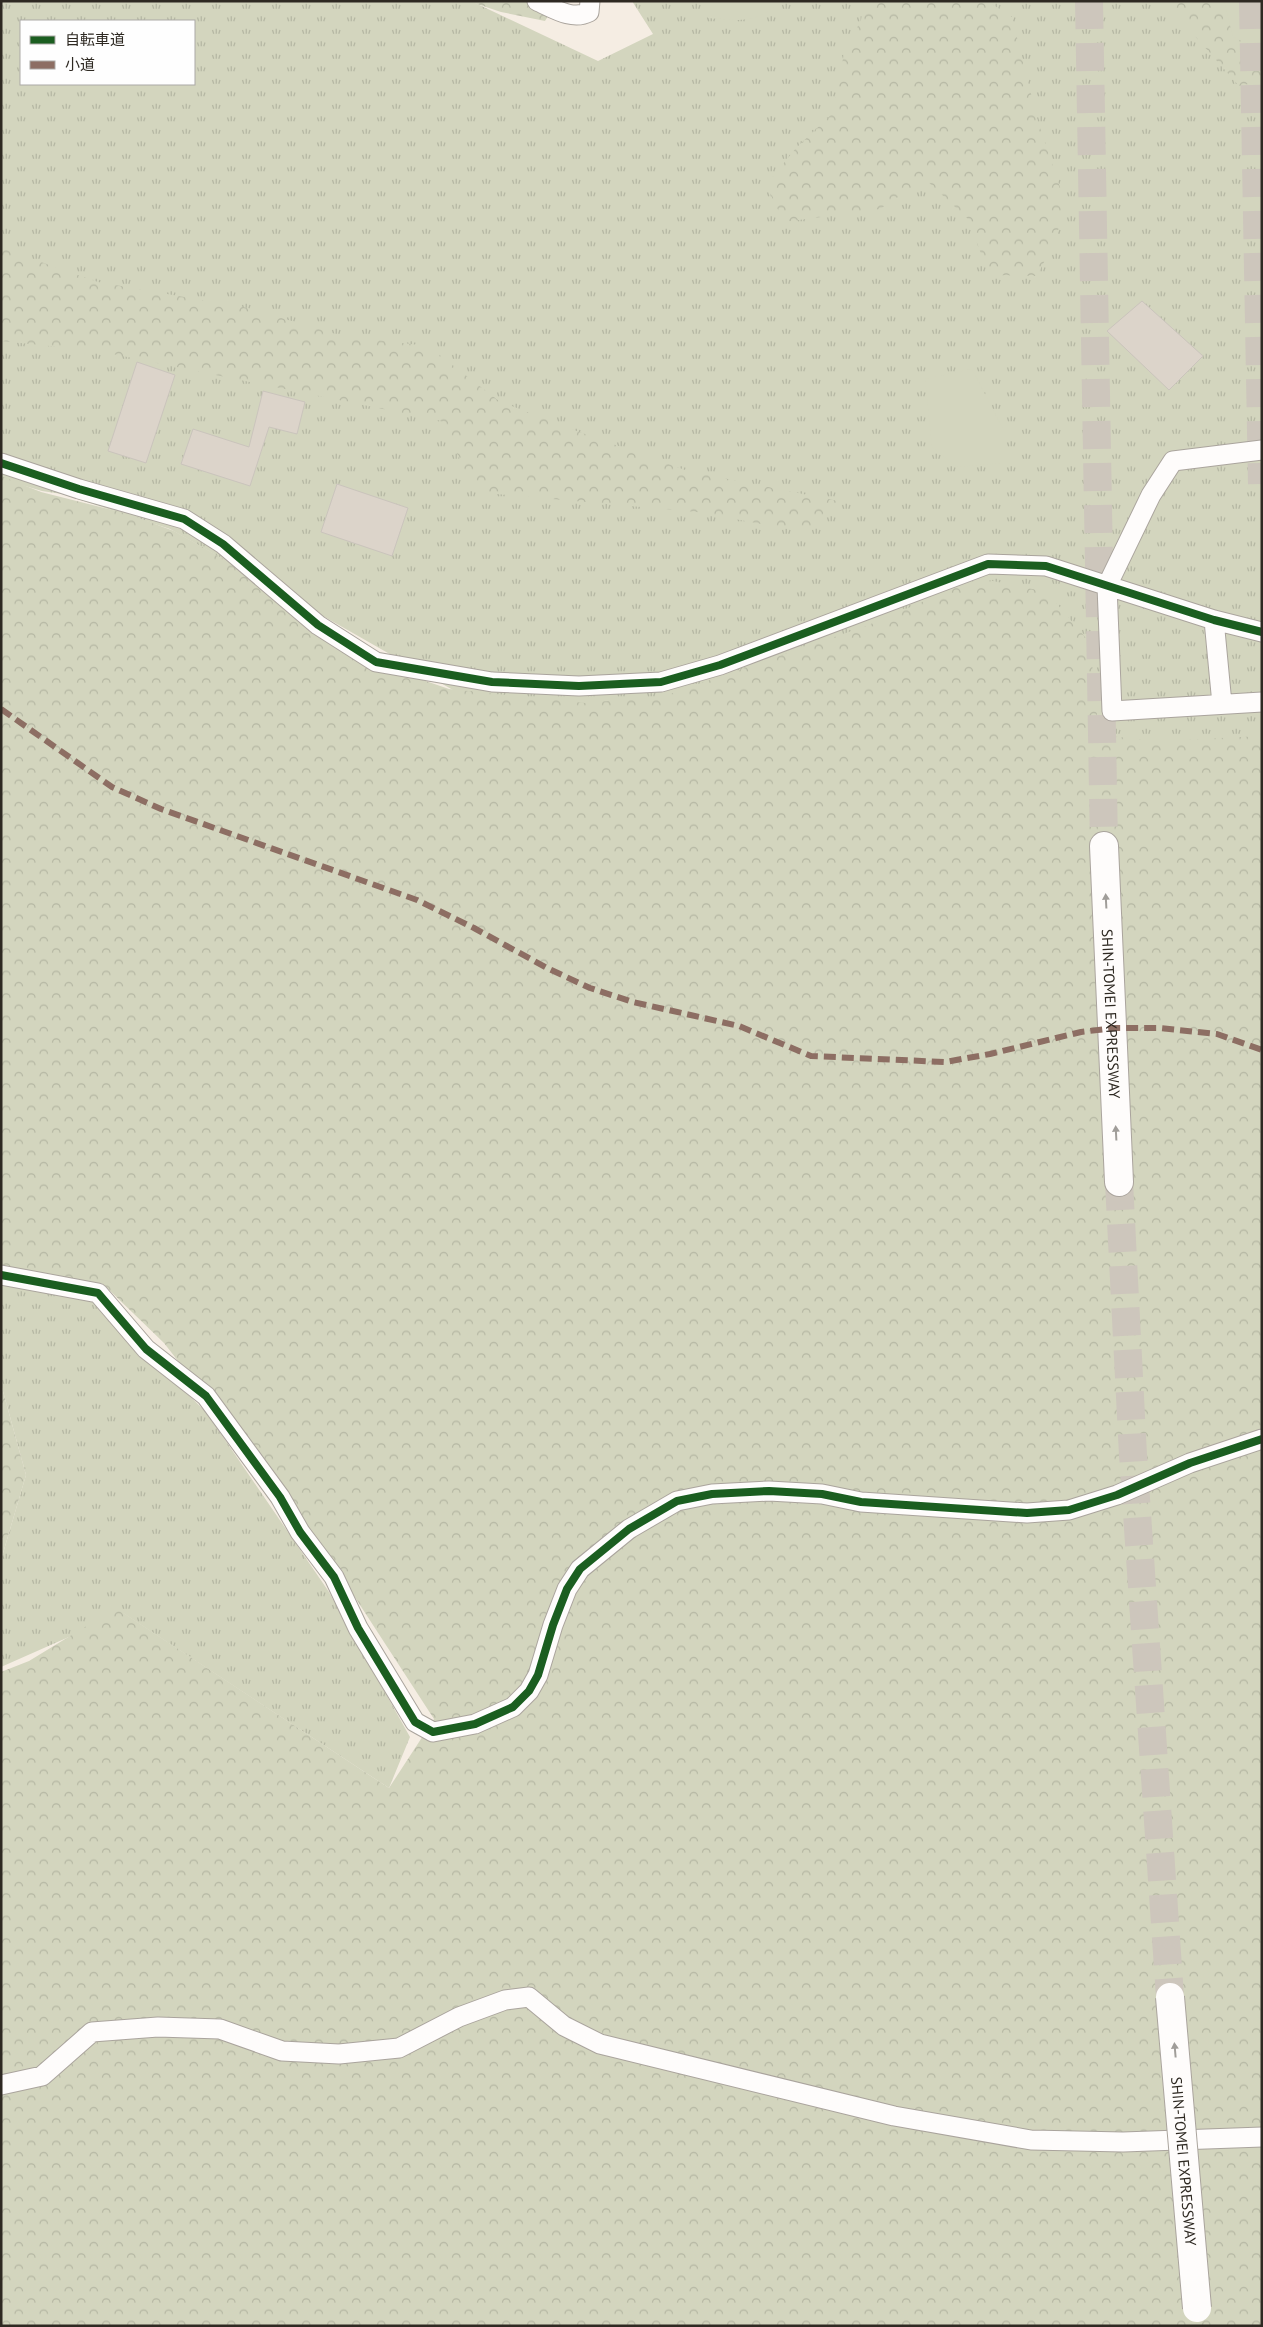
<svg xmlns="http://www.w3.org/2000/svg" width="1263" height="2327" viewBox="0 0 1263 2327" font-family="'PT Sans','Noto Sans JP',sans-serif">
<defs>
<pattern id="grass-tufts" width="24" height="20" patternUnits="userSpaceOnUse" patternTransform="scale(1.25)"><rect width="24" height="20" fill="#d3d5be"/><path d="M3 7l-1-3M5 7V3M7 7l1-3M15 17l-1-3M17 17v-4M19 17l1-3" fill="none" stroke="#b5b7a3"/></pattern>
<pattern id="forest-crowns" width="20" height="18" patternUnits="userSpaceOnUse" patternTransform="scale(1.25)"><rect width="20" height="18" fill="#d3d5be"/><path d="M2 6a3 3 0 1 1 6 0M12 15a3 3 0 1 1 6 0" fill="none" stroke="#b5b7a3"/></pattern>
</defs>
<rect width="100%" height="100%" fill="#f5ede3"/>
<!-- grass -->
<path fill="url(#grass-tufts)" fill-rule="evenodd" d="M1 1H471L598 61 653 34 632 1H1262V867L474 702 170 529 62 494 42 491 1 479ZM21 21H194V84H21Z
M1 1273 92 1301 206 1412 329 1592 410 1737 389 1788 123 1613 1 1667V1560L26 1475 1 1384Z"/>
<!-- forest -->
<path fill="url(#forest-crowns)" d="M468 1H557L545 21 501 12Z
M864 1H987L1012 17 1038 122 1066 205 1055 240 1037 276 989 275 968 219 925 179 880 209 784 222 766 185 796 148 833 113 844 53 861 20Z
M1164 1H1225L1233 37 1262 50V81L1239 86Z
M1 248 98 282 248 308 342 336 428 346 499 401 571 429 688 471 838 501 805 532 697 512 475 492 442 421 98 351 1 341Z
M1 476 41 492 128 514 174 531 250 574 359 658 449 689 585 703 664 696 866 626 978 578 1047 592 1090 643 1099 735 1158 741 1262 736V2326H1V1672L29 1661 116 1608 389 1788 434 1719 321 1545 164 1343 103 1284 1 1267Z
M1 1384 26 1475 1 1560Z"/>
<!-- pitch -->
<path fill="#d3d5be" d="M700 1H784C751 24 747 21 708 18Z
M1224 1H1262V50L1233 37Z
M972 369 1003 429V463L957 467 932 447 925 379Z"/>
<!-- building -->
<path fill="#dcd4ca" stroke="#cac4bc" d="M1142 301 1203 356 1169 390 1107 331Z
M137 362 175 375 146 463 108 451Z
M263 391 305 402 297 434 269 427 250 486 181 464 193 429 249 447Z
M337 484 408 508 392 556 321 532Z"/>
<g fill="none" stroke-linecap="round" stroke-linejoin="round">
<!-- highway-tunnel -->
<path stroke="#cdc6bc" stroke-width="28" stroke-dasharray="28 14" stroke-linecap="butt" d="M1089 1 1104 846
M1253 1 1262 484
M1119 1182 1133 1455 1170 1997"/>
<defs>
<path id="street" d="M537 1C553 8 572 21 589 12L590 1
M1262 450 1173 461 1151 495 1107 586 1112 711 1262 702
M1 463 79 489 184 519 223 544 318 625 376 662 492 682 579 686 661 682 720 665 988 564 1046 566 1214 620 1262 632
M1214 620 1222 704
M1 1275 98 1293 146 1349 206 1396 280 1497 300 1532 334 1577 358 1628 415 1722 433 1732 475 1724 513 1707 529 1691 538 1675 553 1625 567 1589 580 1569 629 1529 677 1501 712 1494 769 1491 822 1494 861 1502 1027 1513 1069 1510 1117 1495 1190 1463 1262 1439
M1 2085 42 2076 92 2032 158 2027 220 2029 282 2051 339 2054 399 2048 459 2017 505 2000 529 1997 564 2026 600 2044 894 2116 1031 2140 1123 2142 1262 2137"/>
<g id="highway">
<path id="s1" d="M1104 846 1119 1182"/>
</g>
</defs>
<!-- street casing -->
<use href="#street" stroke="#aaa49d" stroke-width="21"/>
<!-- highway casing -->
<use href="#highway" stroke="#aaa49d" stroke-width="30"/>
<!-- street -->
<use href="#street" stroke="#fefcfb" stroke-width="19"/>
<!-- highway -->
<use href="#highway" stroke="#fefcfb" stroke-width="28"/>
<defs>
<g id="highway-bridge">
<path id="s2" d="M1170 1997 1197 2308"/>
</g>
</defs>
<!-- highway-bridge casing -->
<use href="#highway-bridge" stroke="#aaa49d" stroke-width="30" stroke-linecap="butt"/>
<!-- highway-bridge -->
<use href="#highway-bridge" stroke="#fefcfb" stroke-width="28"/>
<!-- quiet -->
<path stroke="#8d6e63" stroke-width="6" stroke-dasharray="12 6" stroke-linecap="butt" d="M1 709 112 787 161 809 417 900 474 928 547 968 590 988 633 1002 739 1026 811 1056 945 1062 990 1054 1081 1032 1114 1028H1159L1217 1034 1262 1050"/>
<defs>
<path id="cycleway" d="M1 463 79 489 184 519 223 544 318 625 376 662 492 682 579 686 661 682 720 665 988 564 1046 566 1214 620 1262 632
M1 1275 98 1293 146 1349 206 1396 280 1497 300 1532 334 1577 358 1628 415 1722 433 1732 475 1724 513 1707 529 1691 538 1675 553 1625 567 1589 580 1569 629 1529 677 1501 712 1494 769 1491 822 1494 861 1502 1027 1513 1069 1510 1117 1495 1190 1463 1262 1439"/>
</defs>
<!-- cycleway casing -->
<use href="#cycleway" stroke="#fefefe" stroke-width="11"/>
<!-- cycleway -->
<use href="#cycleway" stroke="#1b5e20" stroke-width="8"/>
</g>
<!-- one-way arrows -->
<defs><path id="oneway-solid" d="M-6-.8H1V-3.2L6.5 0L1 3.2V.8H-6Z" transform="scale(1.25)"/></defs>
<g fill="#a09d99">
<use href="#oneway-solid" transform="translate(1106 901) rotate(-93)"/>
<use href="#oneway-solid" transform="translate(1116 1133) rotate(-93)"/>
<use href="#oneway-solid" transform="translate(1175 2050) rotate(-95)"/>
</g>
<g text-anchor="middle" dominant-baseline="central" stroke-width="5" stroke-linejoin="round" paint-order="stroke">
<!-- street labels -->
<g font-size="15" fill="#2e2922" stroke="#fefefe">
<text stroke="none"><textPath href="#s1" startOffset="168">SHIN-TOMEI EXPRESSWAY</textPath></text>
<text stroke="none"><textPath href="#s2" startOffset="165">SHIN-TOMEI EXPRESSWAY</textPath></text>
</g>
</g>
<!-- border -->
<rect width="1263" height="2327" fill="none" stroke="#2e2922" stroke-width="5"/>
<!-- legend -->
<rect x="20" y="20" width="175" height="65" fill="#fefefe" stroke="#aba9a6"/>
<rect x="30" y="36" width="25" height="8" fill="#1b5e20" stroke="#aba9a6"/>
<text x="65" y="45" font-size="15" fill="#2e2922">自転車道</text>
<rect x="30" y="61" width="25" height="8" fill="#8d6e63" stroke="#aba9a6"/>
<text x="65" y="70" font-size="15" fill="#2e2922">小道</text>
</svg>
